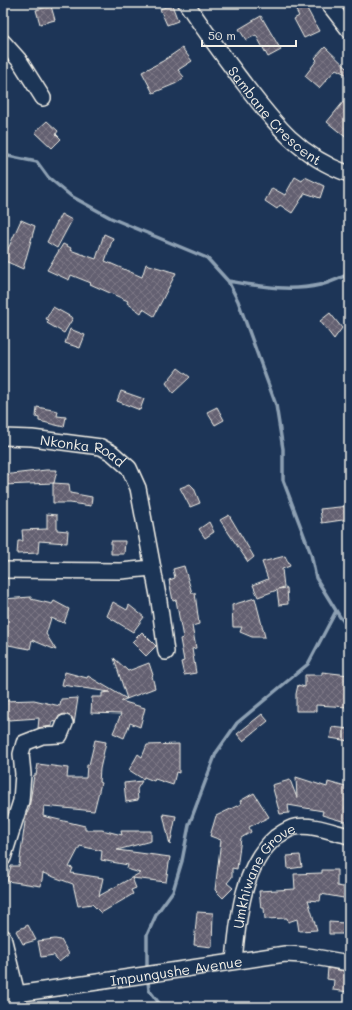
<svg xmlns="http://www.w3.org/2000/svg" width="352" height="1010" viewBox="0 0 352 1010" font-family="Mali,sans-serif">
<defs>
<pattern id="building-cross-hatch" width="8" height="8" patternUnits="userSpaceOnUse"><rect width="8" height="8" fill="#646071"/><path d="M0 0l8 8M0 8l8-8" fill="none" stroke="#7b7785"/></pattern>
</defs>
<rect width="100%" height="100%" fill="#1d3557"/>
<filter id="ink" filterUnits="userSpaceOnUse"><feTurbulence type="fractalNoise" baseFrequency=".025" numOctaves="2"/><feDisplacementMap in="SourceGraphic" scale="8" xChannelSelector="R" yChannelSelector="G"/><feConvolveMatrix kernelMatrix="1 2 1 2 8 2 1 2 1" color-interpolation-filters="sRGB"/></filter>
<g filter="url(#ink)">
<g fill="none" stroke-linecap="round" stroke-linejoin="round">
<!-- stream -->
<path stroke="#8da0b3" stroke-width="3.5" d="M3 155 37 162 48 177 71 196 111 218 207 258 228 281 238 301 276 405 283 449V480L311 554 316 578 340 617 349 627
M228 281C259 286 289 292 320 285 330 283 340 278 349 274
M147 966V935L157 913 173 891 182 861 189 825 216 753 237 723 308 664 336 611
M148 982 149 990 162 1007"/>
</g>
<!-- building -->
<path fill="url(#building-cross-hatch)" stroke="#f4f1e8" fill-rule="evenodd" d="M292 3H304L319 31 304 38 294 19 299 16Z
M172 5 178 21 167 25 160 9Z
M51 6 55 20 40 24 36 10Z
M261 16 281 50 268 57 256 35 246 40 239 29Z
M325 47 349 70V76L336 69 319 88 305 76 317 60 315 58Z
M182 48 192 61 178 70 184 77 177 83 153 93 142 72 163 61Z
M349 95V140L327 122Z
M47 121 58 131 56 134 61 139 52 148 35 132Z
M295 177 302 181 305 177 324 186 320 198 305 193 292 213 280 205 277 209 265 201 272 188 285 195Z
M61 214 72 220 57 248 47 242Z
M21 220 35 226 23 269 3 260Z
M104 234 113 238 105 261 142 277 146 264 176 273 154 316 143 309 141 313 127 303 128 301 90 284 91 283 71 275 69 280 47 270 63 244 71 248 70 250 96 259Z
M53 307 73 318 64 333 47 323 49 320 46 319Z
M330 313 342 328 334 339 320 321Z
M70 329 85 335 80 348 65 343Z
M178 368 190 377 173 393 166 383Z
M121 391 144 399 140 410 117 401Z
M37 407 58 411 57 416 66 417 64 427 39 421V418L36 417Z
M217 407 224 420 215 425 207 412Z
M46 470H57L54 483 3 485V475Z
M53 483 69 484 70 493 92 497 91 506 70 503H53Z
M190 484 194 488 200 503 190 507 180 488Z
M349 506V519L322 523 320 509Z
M47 514 57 515V530L68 531 67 543 39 541 38 553 17 554 18 541H23L22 530 47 529Z
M229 515 254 557 248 562 220 520Z
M209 522 214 532 205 538 199 529Z
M111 541H125L124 554H111Z
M285 556 290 566 282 569 284 587 278 589 287 588 288 604 279 605 277 590 258 597 253 585 268 579 262 562Z
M184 566 192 593H195L199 624 192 626 196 648 192 649 196 673 184 675 181 662 184 661 180 639 183 638 176 600 173 601 169 580 175 578 173 569Z
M31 597V599L52 604 54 601 69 609 64 623 51 618 46 634 56 650 32 640 30 649 3 644V599Z
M255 598 265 637H252L240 632 242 627H233L232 605Z
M113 602 127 610 129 605 144 617 133 632 107 616Z
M142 632 156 646 146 656 132 642Z
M114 658 128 671 149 663 153 675 152 676 155 688 121 701 145 708 140 727 130 723 124 738 113 733 121 714 91 713 92 697H102V693L110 692 62 685 65 672 87 678 88 676 127 699Z
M322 672 349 675V707L316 705V711H296V694L298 685 305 687V675H322Z
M78 698 74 724 72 717 64 714 59 716 56 722 52 721V726L38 728 39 718 9 720V717L3 718V701L34 700 60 706 61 699Z
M262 714 268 721 243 741 237 734Z
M332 727 349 729V741L330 738Z
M95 740 106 742 100 769 99 782 101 783 94 811 44 806 43 816 85 826V830H102L122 835 121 831H151V841L117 850 170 857 166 882 132 878 136 888 131 890 133 894 101 913 92 904 78 906 73 884 43 873 41 886 7 881 11 866H19L26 815 29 809 34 775H36L38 764 68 768 67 778H86L87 765H89ZM80 846 102 851 101 860 128 865 127 869 140 873 99 896 103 878 71 873 73 868 69 867Z
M179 744V773L176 772 173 785 155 779 154 781 144 777 143 779 129 770 138 754 142 757 147 745Z
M296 777 327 787 328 782 349 788V823L322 815 323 811 288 805 289 813 280 814 272 785 290 780 297 798Z
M142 781 137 789 138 800 126 802 124 783Z
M254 793 269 817 249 827 251 832 241 838 237 869 232 868V877L227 883 233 888 223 898 215 890 221 840 210 836 216 816 241 804 240 801Z
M163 814 176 816 170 845Z
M300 855 302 867 288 869 287 856Z
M322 870H337V886L349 888V899L321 894 320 901 308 900 317 930 299 931 297 919 288 922 287 918 265 919 264 908H261L259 891 295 889 294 874 322 873Z
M197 912 213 913 212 947 194 945Z
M329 922 345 923V934H329Z
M28 925 36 940 23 944 16 931Z
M55 939 61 940 69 954 59 962 54 955 41 957 38 941Z
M328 968 349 972V992L333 990 334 980 327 979Z"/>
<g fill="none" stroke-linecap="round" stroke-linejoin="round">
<defs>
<g id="minor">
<path id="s1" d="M186 3C203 28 221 53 239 77 272 120 296 155 349 174"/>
<path d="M328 3 349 30"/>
<path d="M3 42 19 60 43 98"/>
<path id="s2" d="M3 437 32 438 101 447 112 453 129 468 138 488 159 601 166 652"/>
<path d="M3 570 121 571 152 568"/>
<path d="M3 858 21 801 23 774 21 754 24 743 42 736 60 735 65 723"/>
<path d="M3 937 17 994"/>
<path id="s3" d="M234 961C238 919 242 866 276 837 282 833 289 828 295 827 313 824 332 832 349 836"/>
<path id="s4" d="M3 996 285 954 303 955 349 963"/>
</g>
</defs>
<!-- minor casing -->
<use href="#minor" stroke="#f4f1e8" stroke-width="18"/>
<!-- minor -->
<use href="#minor" stroke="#1d3557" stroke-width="15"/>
</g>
</g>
<g text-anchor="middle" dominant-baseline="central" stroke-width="3.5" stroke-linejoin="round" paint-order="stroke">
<!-- street labels -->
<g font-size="14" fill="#f4f1e8" stroke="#1d3557">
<text stroke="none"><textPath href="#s1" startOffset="144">Sambane Crescent</textPath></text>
<text stroke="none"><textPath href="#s2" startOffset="82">Nkonka Road</textPath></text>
<text stroke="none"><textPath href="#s3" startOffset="94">Umkhiwane Grove</textPath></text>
<text stroke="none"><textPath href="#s4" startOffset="175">Impungushe Avenue</textPath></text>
</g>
</g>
<!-- margin -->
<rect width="352" height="1010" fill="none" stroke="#1d3557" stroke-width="16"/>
<rect x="8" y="8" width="336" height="994" fill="none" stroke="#f4f1e8" stroke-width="1.5" filter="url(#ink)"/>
<!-- scale -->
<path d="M202 40v6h94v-6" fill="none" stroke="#f4f1e8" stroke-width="2"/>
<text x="208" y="40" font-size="12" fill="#f4f1e8" stroke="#1d3557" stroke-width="3" paint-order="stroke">50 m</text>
</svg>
